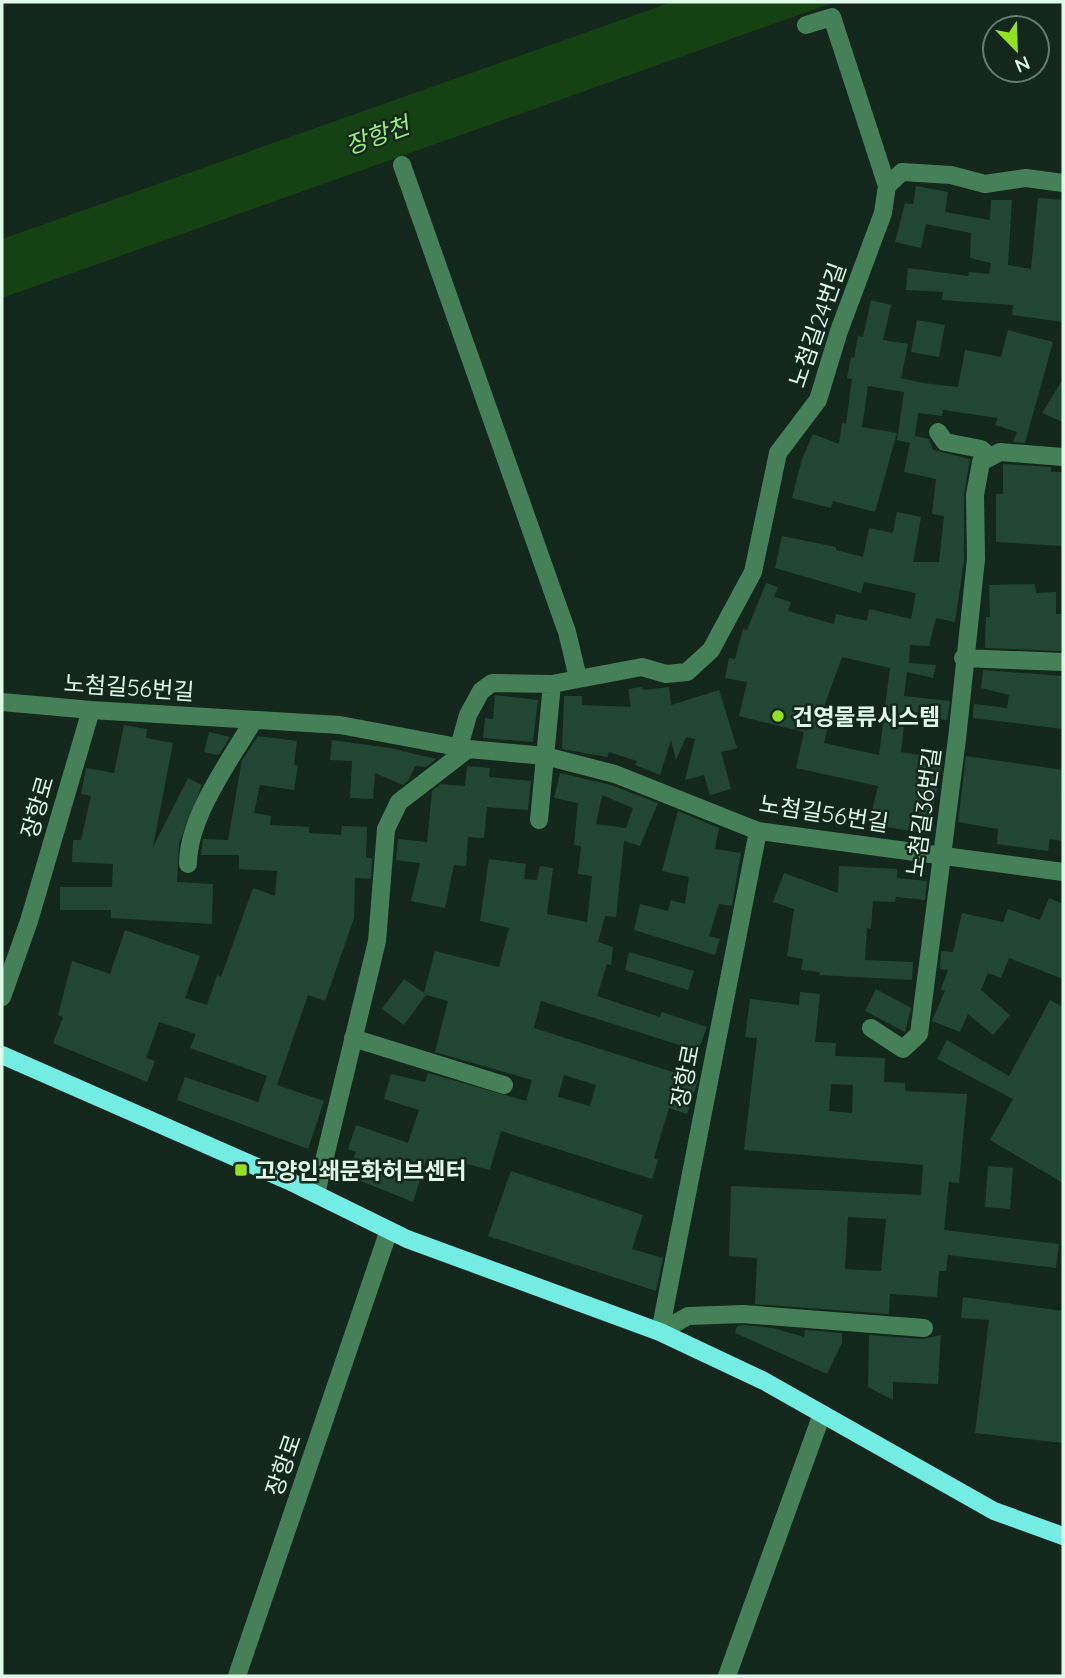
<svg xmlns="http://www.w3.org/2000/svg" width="1065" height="1678" viewBox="0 0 1065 1678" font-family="Quicksand,'Noto Sans KR',sans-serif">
<rect width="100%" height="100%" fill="#14271d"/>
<!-- water -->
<path fill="#154212" d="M672 2H835L2 298V239Z"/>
<!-- building -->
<path fill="#224634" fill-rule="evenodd" d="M916 186 948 192 945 212 990 220 991 200H1012L1008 265 1031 269 1038 198 1063 200V322L1012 315 1013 305 942 300 943 292 906 290 908 268 968 276 969 272 989 274 991 263 970 258 971 233 926 224 921 248 895 242 905 203 913 204Z
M871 300 891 305 883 340 908 344 901 378 923 383 958 387 965 350 1001 357 1008 330 1053 342 1025 443 1013 442 1017 432 995 425 998 418 943 410 942 416 918 413 915 436 929 439 933 450 970 459 964 495V561L955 622 936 618 929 646 910 645 909 663 936 665 933 678 907 672 904 696 950 701 947 720 905 715 901 752 943 759 928 834 869 824 878 786 796 768 804 732 739 716 747 682 725 678 729 658 735 659 743 629 747 630 766 583 778 587 774 597 791 602 788 611 834 624 836 614 867 621 869 609 911 619 916 593 864 582 861 593 775 568 782 536 836 547V550L863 557 869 528 893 533 897 512 921 517 913 562H939L944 516 932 514 936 479 904 472 910 443 897 440 904 392 868 386 862 427 897 433 875 512 833 501 831 508 792 498 802 459 813 434 839 444 842 423 846 424 852 379 847 378 851 357 854 358 858 336 863 337ZM842 657 890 668 879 755 824 743 832 709 824 707Z
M917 320 945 325 939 357 911 352Z
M1063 379V422L1042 413Z
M1003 464 1051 467V472H1063V546L996 542V494H1003Z
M1035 584 1036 593 1056 592V614H1061V651L985 648 986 617H990L989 585Z
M983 670 1063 676V729L973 718 974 704 1007 708 1009 695 981 688Z
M642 687 643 690 669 687 671 705 719 690 737 748 721 752 731 789 710 795 704 775 685 780 695 739 686 737 676 760 671 740 660 775 635 765 637 761 609 752 607 757 562 749 564 696H582V705L631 707 628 689Z
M495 695 538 700 533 742 483 738 485 718 493 719Z
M124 725 147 729 146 738 173 743 153 847 188 778 202 785 179 843 177 882 213 884 212 924 111 918V910H60V887H112L113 864 72 862 73 840H81L91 796 81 794 86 768 114 773Z
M209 732 230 737 219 755 204 752Z
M258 736 297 741 294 765 298 766 294 790 260 785 254 813 271 816 270 825 309 827V833L341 835 342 826 367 827 366 858H372L371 879 355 878 354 918 325 1001 308 995 277 1085 324 1101 308 1149 177 1100 185 1077 258 1102 267 1076 190 1048 196 1034 159 1022 146 1058 155 1061 147 1082 53 1043 63 1017 58 1015 72 961 110 974 125 930 200 956 185 998 207 1005 217 975 221 977 253 888 275 896 277 871 239 869V855H201L203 839 228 840 242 760Z
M332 740 390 748 436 759 426 767 415 766 409 780 403 785 375 773 373 799 350 798 352 761 330 760Z
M966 756 1063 770 1061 819 1063 841 1050 839 1048 851 997 844 998 829 958 822Z
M467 766 490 768 489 777 531 781 528 810 487 807 484 838 468 837 466 866 454 865 445 908 411 901 420 863 396 860 398 839 427 842 432 791 441 784 465 786Z
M560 773 611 785 658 803 640 846 624 841 616 917 605 916 598 942 613 947 611 965 607 964 597 996 660 1017 662 1012 707 1027 698 1051 541 1001 534 1028 698 1080 687 1114 669 1108 654 1158 658 1160 652 1179 501 1131 490 1170 467 1164 464 1171 426 1161 413 1202 346 1175 356 1152 348 1149 356 1125 408 1143 419 1110 384 1099 391 1074 425 1082 428 1073 526 1101 532 1080 435 1052 448 1001 426 995 404 1025 382 1009 404 979 424 993 435 951 499 967 509 928 480 921 489 859 526 864 524 879 537 880 540 866 553 868 547 914 587 922 592 876 578 874 581 846 574 845 578 803 554 798ZM602 795 633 808 626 828 596 824ZM564 1075 596 1085 590 1106 558 1097Z
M678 811 719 828 715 849 741 853 732 906 719 904 709 936 720 939 715 955 634 930 640 904 668 911 671 900 685 904 689 877 662 871Z
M839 866 897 869V878L927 881 925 900 896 897 895 902 873 901 871 929 867 928 865 960 913 962 912 980 819 975 820 972 801 970 803 959 787 956 794 909 773 902 784 873 838 893Z
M1049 898 1063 904V979L1009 958 1001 978 988 973 981 990 1010 1015 993 1035 968 1014 960 1032 932 1021 945 991 941 989 948 970 940 969 941 951 953 952 962 913 1003 922 1008 909 1040 920Z
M629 952 694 971 688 990 625 970Z
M876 989 911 1008 905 1032 865 1011Z
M800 992 820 994 815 1042 836 1043 835 1056 885 1058 884 1082 905 1083V1091L967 1094 959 1183 949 1182 944 1230 1059 1244 1056 1268 948 1255 946 1271H939L937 1297 890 1294 889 1314 755 1304 757 1258 729 1256 731 1186 921 1195 923 1165 744 1150 757 1038 745 1037 750 999 799 1005ZM831 1084 853 1085 852 1113 829 1111ZM848 1217 886 1219 881 1271 845 1269Z
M1050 1000 1063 1007V1183L990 1140 1013 1099 937 1059 947 1040 1009 1076Z
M988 1166 1013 1168 1010 1209 985 1207Z
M511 1171 643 1215 632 1249 663 1258 656 1291 488 1236Z
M963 1297 1063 1311V1443L975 1433 989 1320 961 1318Z
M743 1325 773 1328 804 1337 805 1330 842 1333V1343L827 1374 735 1333 737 1326Z
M869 1335 923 1339 941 1335 938 1384 893 1382V1400L868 1387Z"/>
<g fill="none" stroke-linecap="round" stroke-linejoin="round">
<!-- minor -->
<path stroke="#458059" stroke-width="18" d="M806 25 832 17 887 186
M402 165 567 632 578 678
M938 432 945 442 981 449 990 457
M963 658 1063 662
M2 702 91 710 340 725 468 749 545 756 615 774 758 831 1063 872
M459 747 468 715 481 691 492 683 552 684 642 667 666 674 687 672 711 650 753 572 778 453 818 400 839 331 883 213 887 186 902 172 951 175 985 184 1026 178 1063 183
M539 820 552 684
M188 864C188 817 230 760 254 720
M2 997 29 921 91 710
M871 1028 903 1049 919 1034 957 739 976 559 975 495 981 462 1000 452 1063 457
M353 1038 504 1085
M316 1194 377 941 386 829 399 802 468 749
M660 1332 758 831
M660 1332 688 1316 743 1314 924 1328
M237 1676 389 1230
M727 1676 822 1414"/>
<!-- major -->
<path stroke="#73ece4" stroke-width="18" d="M2 1055 289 1181 407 1239 660 1332 764 1381 994 1511 1063 1536"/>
</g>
<!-- markers -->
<g fill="#94e123" stroke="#14271d" stroke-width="2.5">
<circle cx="778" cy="716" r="7"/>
<rect x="234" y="1163" width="14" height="14" rx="3.5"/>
</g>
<g text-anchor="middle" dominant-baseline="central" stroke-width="5" stroke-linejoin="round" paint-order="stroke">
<!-- street labels -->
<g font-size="23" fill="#defbea" stroke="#14271d">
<text transform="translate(817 325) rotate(-71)">노첨길24번길</text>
<text transform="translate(129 687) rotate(4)">노첨길56번길</text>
<text transform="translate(37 807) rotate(-74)">장항로</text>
<text transform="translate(923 812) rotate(-82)">노첨길36번길</text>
<text transform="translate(824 813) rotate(9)">노첨길56번길</text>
<text transform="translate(685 1076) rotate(-79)">장항로</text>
<text transform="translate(283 1465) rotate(-71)">장항로</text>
</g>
<!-- poi labels -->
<g font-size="23" font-weight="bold" fill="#defbea" stroke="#14271d" text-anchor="start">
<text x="792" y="716">건영물류시스템</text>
<text x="255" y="1170">고양인쇄문화허브센터</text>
</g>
<!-- water labels -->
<g font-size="24" font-style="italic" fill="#94ed7a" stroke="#14271d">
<text transform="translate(377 135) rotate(-20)">장항천</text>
</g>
</g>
<!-- border -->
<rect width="1065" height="1678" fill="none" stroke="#defbea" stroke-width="7"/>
<!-- north arrow -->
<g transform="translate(1016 49) rotate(157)"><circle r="33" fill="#14271d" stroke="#657c6f" stroke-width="2"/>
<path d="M0-5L12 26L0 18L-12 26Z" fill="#94e123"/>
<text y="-10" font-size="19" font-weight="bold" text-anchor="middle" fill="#defbea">N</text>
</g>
</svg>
